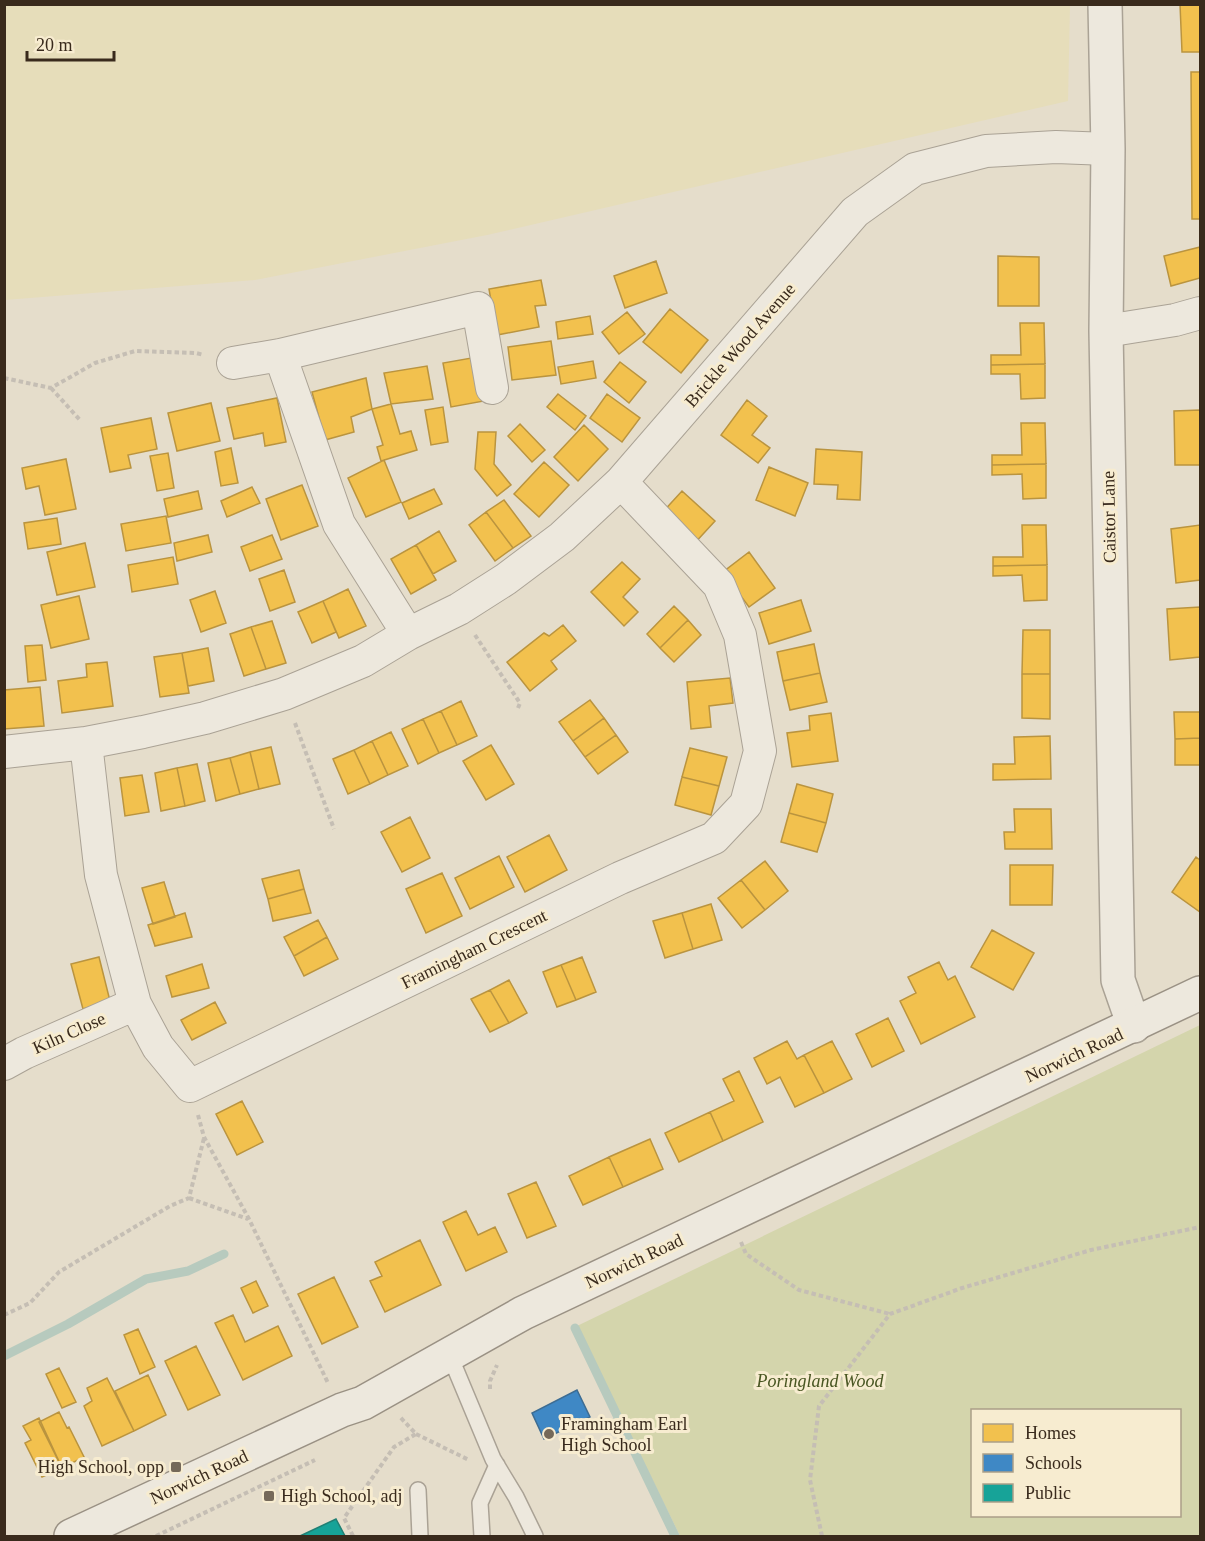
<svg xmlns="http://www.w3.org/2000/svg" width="1205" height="1541" viewBox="0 0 1205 1541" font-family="Georgia,serif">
<rect width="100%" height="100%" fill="#e5ddcb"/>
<!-- farmland -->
<path fill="#e6ddba" d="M5 4 1070 5 1068 101 487 235 255 280 5 300Z"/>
<!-- green -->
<path fill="#d4d5ac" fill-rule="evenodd" d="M1200 1025V1536H680L577 1326ZM972 1410H1180V1516H972Z"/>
<!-- homes -->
<path fill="#f2c14e" stroke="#ba943f" stroke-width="1.5" d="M1180 4H1200V52H1182Z
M1191 72H1200V219H1192Z
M1200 247V278L1171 286 1164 256Z
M998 256 1039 257V306H998Z
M656 261 667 293 625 308 614 276Z
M541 280 546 305 535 306 539 327 497 335 489 289Z
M670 309 708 340 681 373 643 342Z
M627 312 645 334 619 354 602 332Z
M590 316 593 334 558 339 556 322Z
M1020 323H1044L1045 364 991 365V355H1021Z
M551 341 556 375 512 380 508 347Z
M477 357 484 401 451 407 443 363Z
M593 361 596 378 561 384 558 367Z
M620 362 646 382 629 403 604 382Z
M1045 364V398L1021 399 1020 374H991V365Z
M427 366 433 399 391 404 384 373Z
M366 378 372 409 351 417 354 432 325 440 312 392Z
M558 394 586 416 575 430 547 407Z
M607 394 640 418 622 442 590 418Z
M277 398 286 442 265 446 263 433 234 439 227 408Z
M747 400 767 416 752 435 770 448 758 463 721 435Z
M211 403 220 441 177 451 168 413Z
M391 404 400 434 411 431 417 450 381 461 377 447 383 445 372 409Z
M443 407 448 442 431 445 425 410Z
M1200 410V465H1175L1174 411Z
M151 418 157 449 128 455 131 468 110 472 101 428Z
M1021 423H1045L1046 464 992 465V455H1022Z
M520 424 545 450 532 462 508 436Z
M584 425 608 449 578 481 554 457Z
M478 432H496L494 464 511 485 497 496 475 469Z
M231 448 238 483 221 486 215 452Z
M816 449 862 452 860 500 837 499 838 485 814 484Z
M168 453 174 488 157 491 150 456Z
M66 459 76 509 45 515 39 486 26 489 22 468Z
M384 460 401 502 366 517 348 478Z
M544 462 569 485 539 517 514 494Z
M1046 464V498L1023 499 1022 474 992 475V465Z
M769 467 808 483 795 516 756 500Z
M302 485 318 526 281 540 266 499Z
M252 487 260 503 227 517 221 501Z
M434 489 442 504 409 519 402 503Z
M198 491 202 509 168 517 164 499Z
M682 491 715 521 693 545 660 515Z
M504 500 531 536 513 548 486 512Z
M486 512 513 548 495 561 469 525Z
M166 516 171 543 126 551 121 524Z
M57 518 61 544 28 549 24 523Z
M1022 525H1046L1047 565 993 566V557H1023Z
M1200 525V580L1176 583 1171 529Z
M439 531 456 561 433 574 416 545Z
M208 535 212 552 177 561 174 543Z
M272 535 282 559 250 571 241 547Z
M85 543 95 587 57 595 47 552Z
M416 545 436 580 411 594 391 559Z
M749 552 775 588 749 607 723 572Z
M173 557 178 584 132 592 128 565Z
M622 562 640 579 623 597 638 612 624 626 591 592Z
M1047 565V600L1024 601 1022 575 993 576V566Z
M284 570 295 602 270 611 259 579Z
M348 589 366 626 339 638 323 601Z
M215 591 226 623 201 632 190 600Z
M79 596 89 639 51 648 41 605Z
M801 600 811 631 769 644 759 613Z
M323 601 336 632 312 643 298 612Z
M674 606 688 620 660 648 647 634Z
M1200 607V657L1170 660 1167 609Z
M688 620 701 635 674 662 660 648Z
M272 621 286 663 266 669 251 627Z
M563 625 576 641 551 661 557 669 530 691 507 662 544 633 549 636Z
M251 627 266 669 244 676 230 634Z
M1023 630H1050V674H1022Z
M814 644 820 673 783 681 777 652Z
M42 645 46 680 28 682 25 646Z
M208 648 214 681 188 686 182 653Z
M182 653 189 693 160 697 154 657Z
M107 662 113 706 62 713 58 681 87 677 86 664Z
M820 673 827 702 790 710 783 681Z
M1022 674H1050V719L1022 718Z
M730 678 733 703 709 706 711 727 691 729 687 682Z
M40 687 44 726 4 729V690Z
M590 700 604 718 573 741 559 722Z
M461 701 477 736 457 745 441 711Z
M441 711 457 745 439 753 423 719Z
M1174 712H1200V738L1175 739Z
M831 713 838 761 792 767 787 733 810 730 809 716Z
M604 718 616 735 585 757 573 741Z
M423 719 439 753 418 764 402 729Z
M391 732 408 766 388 775 372 741Z
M616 735 628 752 598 774 585 757Z
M1050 736 1051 779 993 780V764H1015L1014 737Z
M1200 738V765H1175V739Z
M372 741 388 775 370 784 354 750Z
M491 745 514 784 486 800 463 761Z
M271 747 280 784 259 789 250 752Z
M690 748 727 757 719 786 682 777Z
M354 750 370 784 348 794 333 759Z
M250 752 259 789 240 794 230 758Z
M230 758 240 794 216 801 208 763Z
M197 764 205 801 185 806 177 768Z
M177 768 185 806 161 811 155 773Z
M142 775 149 812 125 816 120 778Z
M682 777 719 786 711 815 675 805Z
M797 784 833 794 826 823 789 813Z
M1014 809H1051L1052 849H1005L1004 832H1015Z
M789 813 826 823 817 852 781 842Z
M410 817 430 858 402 872 381 832Z
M549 835 567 870 525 892 507 857Z
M499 856 514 887 470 909 455 878Z
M1196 857 1200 860V912L1172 892Z
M765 861 788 891 765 910 741 880Z
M1010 865H1053L1052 905H1010Z
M299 870 304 889 268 899 262 879Z
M442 873 462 916 426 933 406 889Z
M741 880 765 910 742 928 718 898Z
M164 882 175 917 153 924 142 888Z
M304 889 311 913 273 921 268 899Z
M711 904 722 940 693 949 682 913Z
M185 913 192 937 155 946 148 925Z
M682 913 693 949 665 958 653 921Z
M318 920 327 937 294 956 284 937Z
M992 930 1034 953 1013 990 971 967Z
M327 937 338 959 304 976 294 956Z
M99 957 110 1001 83 1009 71 964Z
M582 957 596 992 576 1000 561 965Z
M939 962 948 980 955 976 975 1017 921 1044 900 1001 916 993 908 977Z
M202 964 209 988 172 997 166 976Z
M561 965 576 1000 557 1007 543 972Z
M509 980 527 1013 509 1023 490 990Z
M490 990 509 1023 490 1032 471 999Z
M215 1002 226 1023 192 1040 181 1020Z
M888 1018 904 1051 872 1067 856 1034Z
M787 1041 797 1059 804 1055 824 1093 795 1107 780 1077 767 1084 754 1058Z
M832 1041 852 1079 824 1093 804 1055Z
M739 1071 763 1122 723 1141 710 1112 734 1101 723 1079Z
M242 1101 263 1142 237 1155 216 1114Z
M710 1112 723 1141 679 1162 665 1133Z
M650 1139 663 1169 623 1187 609 1157Z
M609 1157 623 1187 583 1205 569 1176Z
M536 1182 556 1226 527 1238 508 1194Z
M466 1211 478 1235 495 1227 507 1252 466 1271 443 1222Z
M420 1240 441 1285 385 1312 370 1281 382 1276 375 1262Z
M334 1277 358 1327 322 1344 298 1294Z
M256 1281 268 1306 253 1313 241 1288Z
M233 1315 245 1342 278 1326 292 1356 243 1380 215 1323Z
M138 1329 155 1367 140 1374 124 1335Z
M196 1346 220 1395 188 1410 165 1361Z
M59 1368 76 1402 62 1408 46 1374Z
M148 1375 166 1415 134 1431 115 1391Z
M107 1378 134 1431 102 1446 84 1406 92 1401 87 1388Z
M59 1412 67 1428 69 1427 84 1457 62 1468 39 1422Z
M39 1418 62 1468 42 1477 25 1443 31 1440 23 1426Z"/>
<!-- schools -->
<path fill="#3f88c5" stroke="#3d6c92" stroke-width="1.5" d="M577 1390 590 1417 544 1439 532 1413Z"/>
<!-- public -->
<path fill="#17a398" stroke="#217f73" stroke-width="1.5" d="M336 1519 345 1536H300Z"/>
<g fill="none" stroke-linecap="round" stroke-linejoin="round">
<!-- stream -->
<path stroke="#b7cabe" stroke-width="9" d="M575 1328 675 1536
M4 1356 68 1324 146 1279 188 1271 224 1254"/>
<defs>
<path id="service" d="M450 1356 493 1459 516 1497 535 1536
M418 1490 420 1536
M482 1536 480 1503 497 1465"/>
<path id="minor" d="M1106 331 1175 320 1200 313
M280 355 339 524 408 634
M233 363 280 355 478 308 492 388
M86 743 101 875 135 1004 158 1047 190 1086 620 878 714 838 746 804 760 751 740 635 719 585 621 482
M4 752 86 743 143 732 205 718 284 694 363 661 408 634 459 609 506 579 562 537 621 482 855 212 915 169 986 151 1056 147 1108 149
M4 1064 24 1053 135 1004"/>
<path id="tertiary" d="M1105 4 1108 149 1106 331 1118 980 1134 1026"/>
<path id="secondary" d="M71 1536 342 1410 363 1403 523 1313 1200 993"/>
</defs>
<!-- service casing -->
<use href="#service" stroke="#aaa295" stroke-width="18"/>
<!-- minor casing -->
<use href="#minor" stroke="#aaa295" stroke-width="34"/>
<!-- tertiary casing -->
<use href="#tertiary" stroke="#aaa295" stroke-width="36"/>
<!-- secondary casing -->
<use href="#secondary" stroke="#9a9184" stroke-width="36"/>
<!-- path -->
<path stroke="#c5beb4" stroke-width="4" stroke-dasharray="4.5 3" stroke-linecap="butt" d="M4 378 51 388 95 363 135 351 196 353 204 355
M51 388 80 420
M475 635 520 703 518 708
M295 723 334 829
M198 1115 204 1137 249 1219 328 1383
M189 1198 248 1219
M741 1242 746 1254 799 1290 890 1314
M4 1315 30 1303 59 1272 170 1206 189 1198 204 1138
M490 1389V1381L497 1365
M416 1434 469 1460
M156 1536 315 1460
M353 1536 344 1518 394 1447 416 1434 400 1417
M822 1536 810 1480 819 1406 890 1314 962 1288 1091 1250 1200 1227"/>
<!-- service -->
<use href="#service" stroke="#ede8dd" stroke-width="15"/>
<!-- minor -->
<use href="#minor" stroke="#ede8dd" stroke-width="32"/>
<!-- tertiary -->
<use href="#tertiary" stroke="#ede8dd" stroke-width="33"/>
<!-- secondary -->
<use href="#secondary" stroke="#ede8dd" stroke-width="33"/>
</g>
<!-- markers -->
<g fill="#756959" stroke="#f7ecd0" stroke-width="2">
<circle cx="549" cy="1434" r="6"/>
<rect x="170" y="1461" width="12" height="12" rx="3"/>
<rect x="263" y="1490" width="12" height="12" rx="3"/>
</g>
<g text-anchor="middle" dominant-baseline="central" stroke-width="6" stroke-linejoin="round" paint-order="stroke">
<!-- street labels -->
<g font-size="18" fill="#392a1c" stroke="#f7ecd0">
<text transform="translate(740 345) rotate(-49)">Brickle Wood Avenue</text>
<text transform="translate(1109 517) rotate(-91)">Caistor Lane</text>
<text transform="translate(474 949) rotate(-26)">Framingham Crescent</text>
<text transform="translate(69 1033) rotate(-24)">Kiln Close</text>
<text transform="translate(1074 1055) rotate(-25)">Norwich Road</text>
<text transform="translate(634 1261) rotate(-25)">Norwich Road</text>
<text transform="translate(199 1477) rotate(-25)">Norwich Road</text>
</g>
<!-- park labels -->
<g font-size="18" font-style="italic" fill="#495622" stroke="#f7ecd0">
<text x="820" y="1381">Poringland Wood</text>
</g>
<!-- poi labels -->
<g font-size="18" fill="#392a1c" stroke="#f7ecd0" text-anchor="start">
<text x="561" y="1424">Framingham Earl<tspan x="561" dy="21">High School</tspan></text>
<text x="164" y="1467" text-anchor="end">High School, opp</text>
<text x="281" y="1496">High School, adj</text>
</g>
</g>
<!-- border -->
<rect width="1205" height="1541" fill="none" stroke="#392a1c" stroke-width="12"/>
<!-- legend -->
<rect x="971" y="1409" width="210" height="108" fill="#f7ecd0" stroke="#ab9e88" stroke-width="1.5"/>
<rect x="983" y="1424" width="30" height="18" fill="#f2c14e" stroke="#ab9e88" stroke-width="1.5"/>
<text x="1025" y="1439" font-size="18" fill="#392a1c">Homes</text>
<rect x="983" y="1454" width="30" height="18" fill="#3f88c5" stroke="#ab9e88" stroke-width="1.5"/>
<text x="1025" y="1469" font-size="18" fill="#392a1c">Schools</text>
<rect x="983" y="1484" width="30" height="18" fill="#17a398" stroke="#ab9e88" stroke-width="1.5"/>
<text x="1025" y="1499" font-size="18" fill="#392a1c">Public</text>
<!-- scale -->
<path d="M27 51v9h87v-9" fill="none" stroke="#392a1c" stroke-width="3"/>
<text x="36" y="51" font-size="18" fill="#392a1c" stroke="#f7ecd0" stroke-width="4.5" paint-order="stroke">20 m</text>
</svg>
